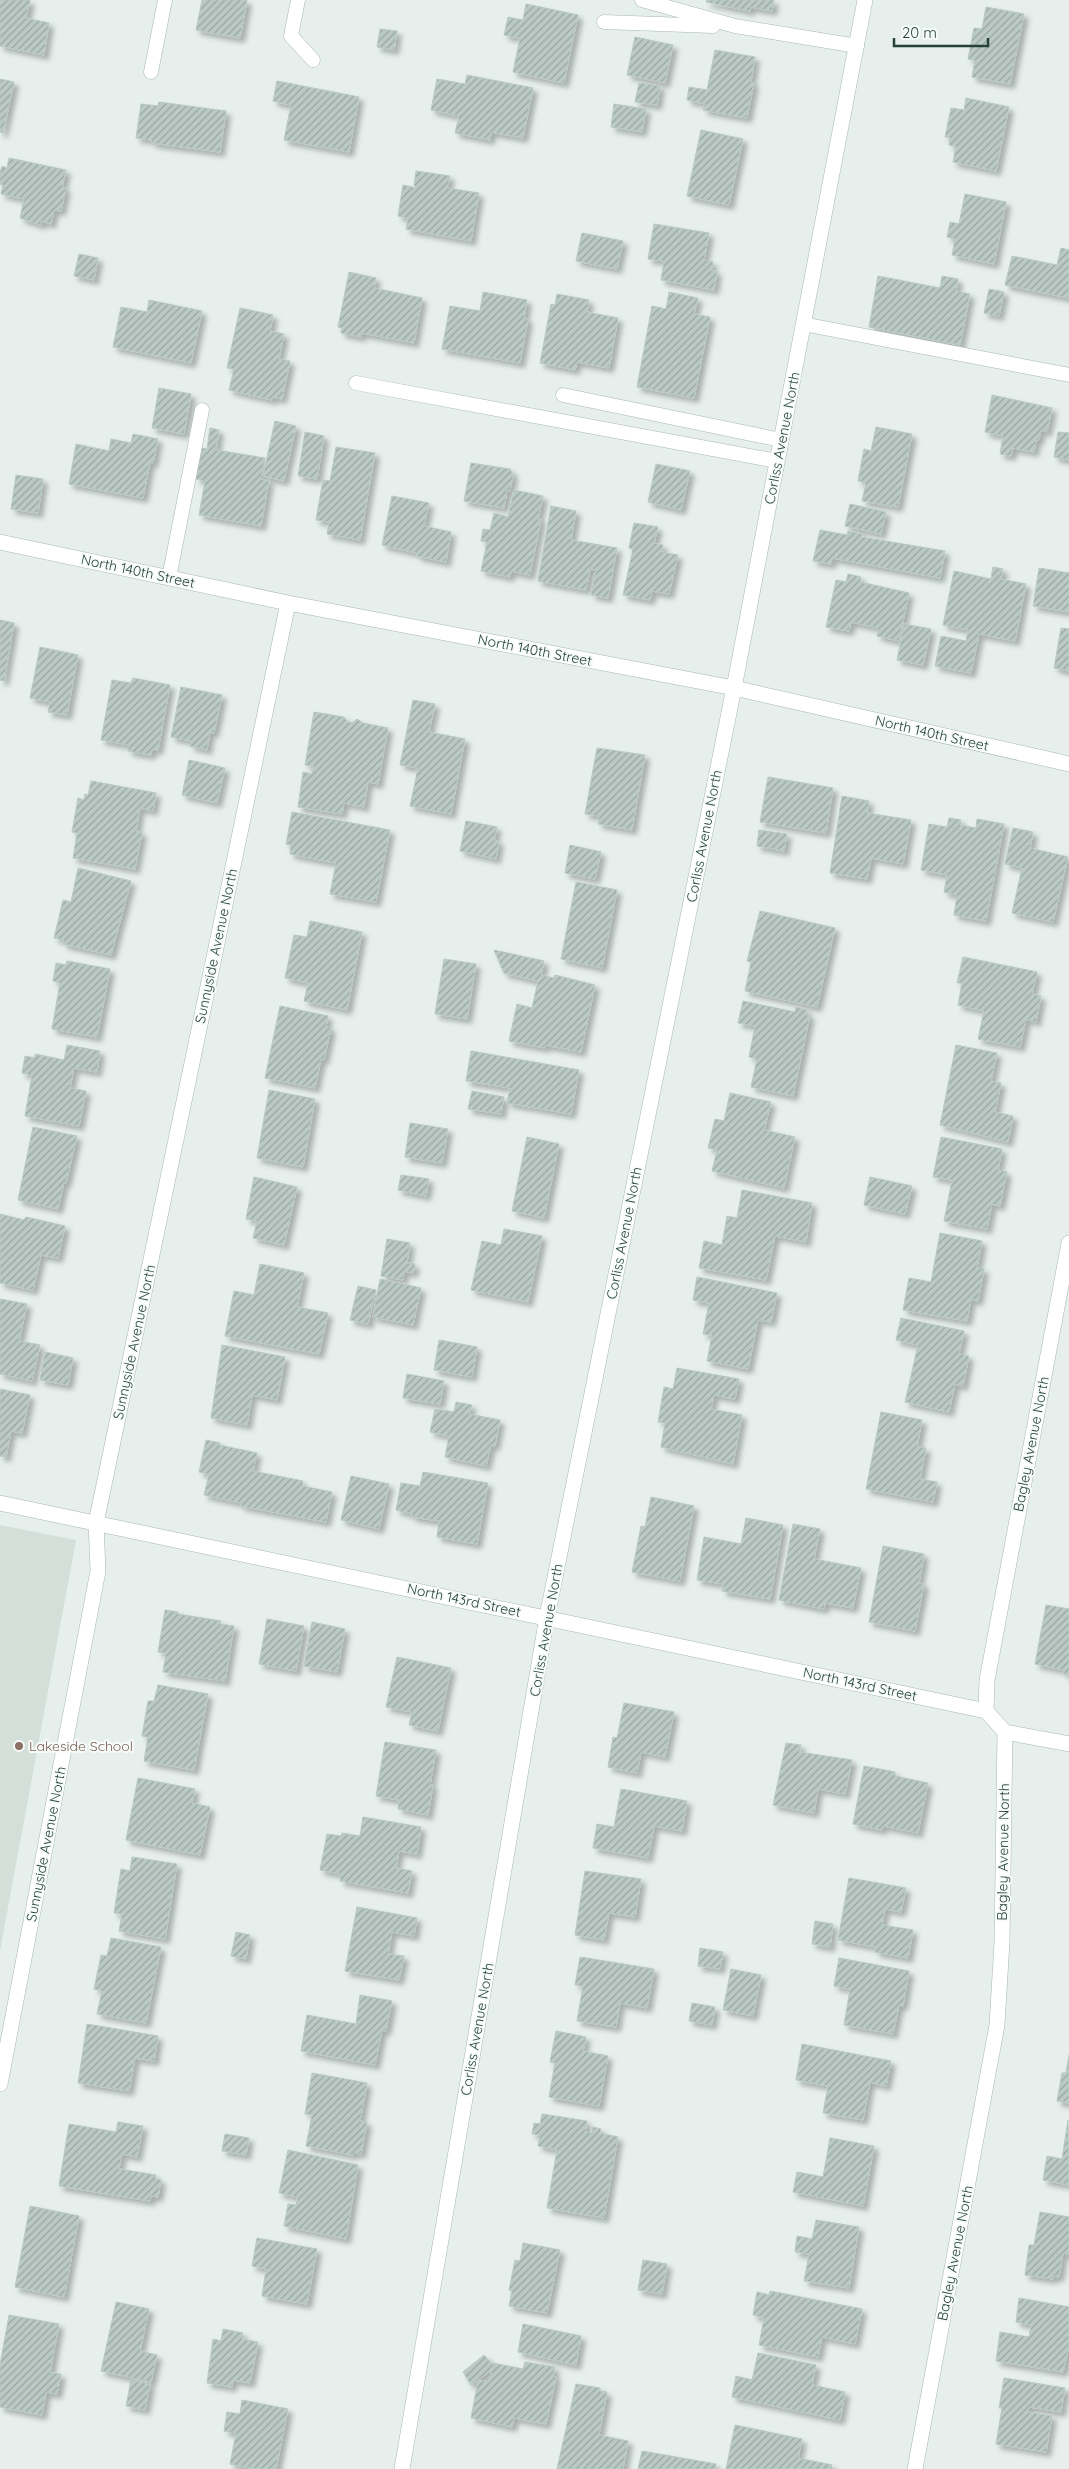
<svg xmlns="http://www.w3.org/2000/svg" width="1069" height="2469" viewBox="0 0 1069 2469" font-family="Quicksand,sans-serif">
<defs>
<pattern id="building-hatch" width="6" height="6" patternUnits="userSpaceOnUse" patternTransform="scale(1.25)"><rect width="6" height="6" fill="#bbcac4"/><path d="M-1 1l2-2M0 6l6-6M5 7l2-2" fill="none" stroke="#98a6a0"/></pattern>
<filter id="shadow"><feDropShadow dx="4.5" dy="4.5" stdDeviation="2.5" flood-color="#0004"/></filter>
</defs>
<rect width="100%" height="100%" fill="#e6efeb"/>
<!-- built -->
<path fill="#d4dfda" d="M0 1525 76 1540 0 1951Z"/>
<!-- building -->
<path fill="url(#building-hatch)" stroke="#b8c9c2" filter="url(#shadow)" d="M0 0H30L26 18 49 23 44 55 0 46Z
M202 0H247L240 38 196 30Z
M707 0H774L772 11 751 7 750 11 706 2Z
M526 4 578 15 564 83 513 72 520 38 504 35 508 17 523 20Z
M986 7 1024 14 1010 84 972 77 975 60 968 59 974 28 982 29Z
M380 29 397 31 394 50 377 47Z
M635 37 673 45 665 83 627 75Z
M715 50 755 57 751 82 754 83 747 118 703 110 705 104 687 100 689 87 707 90Z
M467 75 533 88 523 138 491 132 490 140 455 133 459 116 431 110 437 79 465 84Z
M0 79 14 82 3 133 0 132Z
M277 81 359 97 349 152 284 140 291 105 273 101Z
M639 83 660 86 657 105 635 102Z
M966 98 1009 107 996 171 953 162 956 146 949 145 950 138 945 137 951 108 964 110Z
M159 102 226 111 220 152 152 143V140L136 138 141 104 158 106Z
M614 104 646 109 642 132 611 127Z
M701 130 743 139 729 205 687 196Z
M9 158 66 170 62 188H66L61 211 54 210 51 224 41 221V225L20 218 24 199 1 194 3 185 0 184V173L2 166 7 168Z
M416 171 450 176 447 188 479 193 471 241 406 229 408 218 398 216 403 185 417 188 414 185Z
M965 194 1006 202 994 264 952 255 955 239 947 237 950 222 959 224Z
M654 224 709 233 704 260 713 262 711 271H717L714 290 661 280 664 261 648 259Z
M582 233 623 241 617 269 576 261Z
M1061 248 1069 250V298L1005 285 1012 256 1057 265Z
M79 254 98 258 94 280 74 276Z
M349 272 376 278 374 288 422 298 414 343 362 333 361 337 341 333 342 328 338 327Z
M878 276 940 288 942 276 958 279 956 291 970 294 960 345 869 327Z
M989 289 1004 292 999 316 984 313Z
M483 292 527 300 524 318 528 319 520 363 442 349 450 306 480 311Z
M669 292 698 298 694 314 710 317 694 398 637 387 652 306 666 309Z
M557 294 589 300 587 312 618 318 609 368 577 362 575 370 540 363 551 304 555 305Z
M149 300 202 311 191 363 113 347 121 307 147 312Z
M240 308 273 315 270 331 284 334 279 359 290 361 282 399 273 397 272 400 229 390 234 369 227 368Z
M159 388 191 394 184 434 152 428Z
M992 395 1052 408 1047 432 1041 430 1039 440H1036L1034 452 1013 448 1011 456 1000 454 1003 436 985 432Z
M275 421 296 426 284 481 263 476Z
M876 427 912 434 898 507 862 501 866 483 858 481 864 449 871 451Z
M210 428 219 430 216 450 265 458 261 479 269 480 261 526 199 515 205 481 196 479 202 448 207 449Z
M305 432 324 436 317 479 298 476Z
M1058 432 1069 433V460L1054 457Z
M133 434 158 439 153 463 150 462 143 498 69 484 76 444 109 451 111 439 131 443Z
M336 447 375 453 360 540 327 534 329 522 316 520 323 480 330 481Z
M471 463 510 469 513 475 510 491 507 490 504 508 464 501Z
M656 464 690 471 681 510 648 502Z
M16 475 43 479 38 513 11 509Z
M514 490 543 496 538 519H541L530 575 511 571 510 577 481 571 487 542 481 541 483 529 490 530 494 513 508 517Z
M392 496 429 503 424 526 451 532 446 562 417 556V553L382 545Z
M850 504 886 512 881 534 845 526Z
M551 506 576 511 571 540 617 548 608 598 591 595 596 570 590 569 586 590 538 581Z
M634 523 658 527 654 543 663 545 662 552 678 555 669 594 652 591 650 600 623 595 633 549 629 548Z
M820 530 847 535 848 531 862 534 861 537 945 551 940 578 832 558 831 564 813 561Z
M993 567 1003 569 1001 579 1026 584 1015 641 979 634 971 673 935 666 941 636 966 641 968 630 943 625 954 571 991 579Z
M1039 568 1069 573V612L1033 606Z
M848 574 861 577 860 582 909 593 899 641 877 636 878 628 851 622 849 631 826 627 836 580 846 582Z
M0 620 14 623 4 681 0 680Z
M904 624 931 629 923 665 897 660Z
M1061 628 1069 629V671L1054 668Z
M40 647 78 655 67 715 48 712 50 702 30 698Z
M133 678 170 685 158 750 152 749 151 755 128 751 129 745 101 740 112 680 131 683Z
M181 687 222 695 214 733 210 732 207 750 190 746 191 741 171 737Z
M413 700 435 704 429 732 465 739 451 814 410 806 418 768 400 765Z
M314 712 344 717 347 722 352 723 357 719 363 723 388 728 378 784 368 782 364 807 344 803 342 814 298 807 303 772 312 774 314 766 305 765Z
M597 748 645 755 632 830 598 824 599 816 585 814Z
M189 760 225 768 217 803 182 795Z
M768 777 833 788 826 833 760 822Z
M91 781 156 793 153 811 140 808 136 831 142 832 135 869 73 858 77 833 72 832 78 798 84 800 85 794 88 795Z
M842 796 869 801 867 813 911 820 903 864 871 858 867 879 830 873Z
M292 812 390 830 376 902 330 894 336 863 290 854 291 845 286 844Z
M949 818 961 820 960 825 976 828 977 819 1004 824 986 921 954 915 957 895 944 892 947 875 921 870 929 824 947 827Z
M466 821 497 827 494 840 499 841 496 859 460 851Z
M1013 828 1033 832 1030 848 1068 857 1053 922 1012 913 1022 868 1005 864Z
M759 830 787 834 784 851 757 846Z
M570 845 601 852 595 879 565 873Z
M78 868 131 881 111 955 63 944 64 940 54 938 63 900 71 902Z
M576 882 617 890 602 968 561 959Z
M760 911 835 928 817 1007 745 991 751 962 747 961Z
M310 921 362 932 347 1010 304 1001 308 983 285 978 294 935 307 937Z
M494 950 544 961 541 975 554 978 555 975 595 985 581 1052 545 1045V1048L509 1041 517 1004 532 1008 538 981 504 973Z
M963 957 1037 972 1032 994 1041 996 1036 1022 1026 1019 1020 1047 978 1039 984 1011 958 1005 962 983H957Z
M444 959 476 964 467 1019 435 1014Z
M67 961 110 969 97 1037 52 1029 60 983 53 981 56 963 66 965Z
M743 1001 795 1012 796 1007 807 1010 806 1015H810L793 1096 751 1087 757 1059 749 1057 755 1026 738 1023Z
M280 1006 328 1016 326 1027 331 1028 324 1060 321 1059 315 1088 265 1078Z
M67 1045 100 1051 97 1072 74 1068 70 1088 86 1091 79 1126 25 1116 32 1075 22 1073 25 1056 35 1058V1054L64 1060Z
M956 1045 997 1053 991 1081 1001 1083 995 1112 1013 1116 1008 1142 940 1125Z
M471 1051 579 1070 571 1114 507 1103 510 1088 466 1081Z
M269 1090 315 1099 303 1167 257 1158Z
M472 1091 504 1097 501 1114 468 1109Z
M730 1093 771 1102 764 1130 795 1137 784 1188 712 1171 717 1150 708 1148 715 1119 724 1121Z
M410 1123 448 1129 442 1163 405 1157Z
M33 1127 77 1136 66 1183 64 1182 58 1209 18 1200Z
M527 1137 559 1144 544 1218 512 1211Z
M941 1137 1002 1149 998 1170 1007 1172 1000 1206 992 1204 987 1229 944 1221 952 1180 933 1177Z
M401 1175 429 1179 426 1196 398 1190Z
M254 1177 297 1187 284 1245 253 1238 257 1221 246 1219Z
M870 1177 912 1186 905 1214 864 1205Z
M742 1190 812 1203 806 1242 775 1236 766 1280 699 1268 704 1241 722 1245 727 1216 737 1218Z
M0 1214 24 1220 26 1217 65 1226 58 1258 41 1255 33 1290 0 1283Z
M504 1229 542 1236 528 1302 471 1290 482 1241 501 1245Z
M940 1233 982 1241 977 1268 984 1269 978 1301 971 1299 967 1321 903 1310 909 1278 931 1282Z
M387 1239 410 1243 407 1263 415 1264 413 1273 404 1271 403 1280 381 1276Z
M260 1264 304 1273 297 1307 328 1313 319 1354 225 1336 234 1291 254 1295Z
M697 1277 777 1293 771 1322 758 1320 748 1369 707 1361 712 1335 703 1334 709 1303 693 1300Z
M380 1279 421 1288 413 1325 373 1317Z
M358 1286 376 1290 368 1324 350 1320Z
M0 1299 27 1304 19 1341 40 1345 32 1381 0 1374Z
M901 1318 964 1331 959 1354 969 1356 963 1386 955 1384 949 1412 905 1402 918 1345 896 1340Z
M439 1340 477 1347 472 1377 434 1370Z
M222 1345 285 1357 277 1400 252 1395 247 1425 211 1418Z
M45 1352 73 1358 68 1385 40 1380Z
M677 1368 739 1379 735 1399 714 1395 711 1409 742 1415 733 1464 661 1447 665 1423 658 1422 664 1387 673 1389Z
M407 1374 444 1381 440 1404 403 1398Z
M0 1389 30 1395 22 1433 11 1431 6 1457 0 1456Z
M456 1402 472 1405 469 1414 500 1420 495 1446 491 1445 486 1466 445 1457 449 1436 430 1432 435 1409 454 1412Z
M881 1412 922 1420 917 1447 926 1448 920 1479 937 1482 933 1502 866 1489Z
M206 1440 220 1443 219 1445 257 1453 253 1471 303 1481 302 1486 332 1492 326 1522 241 1506V1503L204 1495 209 1474 199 1472Z
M423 1472 488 1483 477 1544 437 1537 439 1521 412 1517V1514L396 1510 401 1483 420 1486Z
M351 1476 389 1484 379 1529 341 1520Z
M651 1497 694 1506 680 1581 632 1572 641 1526 645 1527Z
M746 1518 783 1525 770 1599 722 1591 724 1584 697 1580 704 1537 741 1544Z
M793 1524 820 1529 814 1559 861 1568 853 1608 825 1603 824 1609 779 1600Z
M883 1546 924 1554 919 1583 924 1584 915 1631 869 1622Z
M1046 1605 1069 1609V1675L1064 1674V1670L1035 1664Z
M165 1610 178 1612V1614L221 1621 220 1624 234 1626 225 1681 163 1672 166 1653 158 1652Z
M267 1619 304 1626 296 1671 259 1664Z
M312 1622 345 1629 337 1672 304 1666Z
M397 1657 451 1668 438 1731 409 1725 412 1712 386 1707Z
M158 1685 208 1694 194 1770 144 1761 148 1737 142 1736 148 1701H154Z
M624 1703 674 1712 665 1757 641 1752 637 1773 608 1767 613 1737 617 1738Z
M385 1742 436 1750 430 1785H433L428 1815 398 1809 399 1800 376 1796Z
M786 1743 801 1745 799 1752 852 1760 845 1794 818 1789 814 1813 773 1805Z
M864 1766 895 1772V1776L928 1783 918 1833 883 1826 882 1830 853 1824Z
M138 1778 195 1789 192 1803 210 1807 200 1855 126 1840Z
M621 1789 687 1801 682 1831 654 1826 648 1858 593 1848 597 1824 614 1827Z
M363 1817 421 1827 417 1854 399 1851 396 1868 412 1871 408 1893 340 1881 341 1874 320 1870 327 1834 341 1836 342 1833 360 1836Z
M132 1857 177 1864 165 1939 119 1931 122 1914 114 1913 121 1869 130 1871Z
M585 1871 641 1879 635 1917 609 1913 604 1940 575 1935Z
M849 1878 906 1888 901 1912 885 1909 882 1925 913 1930 908 1958 875 1952 876 1947 838 1940Z
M357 1907 417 1918 414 1936 392 1932 388 1954 404 1956 399 1980 345 1971Z
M815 1921 833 1924 830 1947 812 1944Z
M236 1932 250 1935 246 1959 231 1956Z
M111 1938 161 1947 146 2023 97 2014 102 1991 94 1989 101 1955 107 1956Z
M700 1948 723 1952 720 1969 698 1966Z
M580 1957 654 1969 647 2008 620 2003 616 2027 577 2021 583 1986 575 1985Z
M839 1958 909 1971 903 2006 899 2005 893 2034 844 2025 850 1989 834 1986Z
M731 1969 761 1975 753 2016 723 2010Z
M360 1995 392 2001 386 2031 382 2030 375 2065 301 2051 307 2015 356 2024Z
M692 2003 715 2007 712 2025 689 2021Z
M87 2024 158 2036 154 2061 135 2058 129 2091 78 2083Z
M556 2031 586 2037 583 2051 608 2056 599 2106 549 2097 555 2063 550 2062Z
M802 2044 891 2061 886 2086 870 2082 863 2120 823 2113 828 2086 796 2080Z
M1069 2055V2103L1057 2101 1062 2073H1066Z
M312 2073 367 2083 360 2121 367 2122 361 2154 354 2152 353 2155 306 2146 312 2115 305 2114Z
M542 2114 587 2121 585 2132 592 2133 593 2127 601 2129 600 2133 618 2137 604 2218 547 2208 557 2150 538 2146 540 2135 532 2134 534 2123 540 2124Z
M1068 2120 1069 2185 1043 2180 1047 2156 1062 2159Z
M118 2122 143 2126 137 2157 122 2154 119 2169 156 2175 155 2179 161 2180 158 2197 151 2196 150 2201 59 2186 69 2124 116 2132Z
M225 2134 249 2138 246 2155 222 2151Z
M830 2138 874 2146 863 2206 793 2192 797 2172 823 2177Z
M288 2150 358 2165 346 2239 284 2226 288 2204 296 2205 298 2197 279 2193Z
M30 2206 79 2216 64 2297 15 2287Z
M1040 2212 1069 2217V2254L1063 2253 1059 2277 1053 2276V2279L1025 2275 1029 2245H1034Z
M816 2220 859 2227 849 2288 804 2281 809 2254 795 2252 797 2236 812 2239Z
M257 2238 317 2249 307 2304 262 2296 266 2269 252 2266Z
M523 2243 560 2250 547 2313 509 2306 512 2291 509 2290 515 2260 520 2261Z
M643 2260 667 2264 662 2294 638 2290Z
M770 2291 862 2309 855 2344 822 2337 818 2357 759 2345 764 2318 753 2315 757 2292 769 2295Z
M1019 2298 1069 2307V2346L1063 2372 996 2361 1000 2332 1029 2337 1031 2325 1016 2322Z
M116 2302 149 2309 140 2351 157 2355 151 2382 101 2371Z
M9 2315 59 2324 50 2373 61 2374 57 2394 46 2392 42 2415 0 2407V2365Z
M523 2324 581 2336 576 2365 518 2352Z
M223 2329 243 2333 242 2339 258 2342 250 2383 233 2380 232 2387 207 2383 213 2339 221 2341Z
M758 2353 816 2365 812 2385 845 2392 840 2420 732 2397 736 2376 752 2380Z
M484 2355 493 2365V2363L523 2369 525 2362 555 2367 553 2376 556 2377 546 2424 514 2418 512 2427 471 2418 478 2380 489 2382 492 2370 471 2385 463 2372Z
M1004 2378 1065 2388 1061 2412 1029 2407 1028 2412 1052 2416 1046 2452 996 2444 1002 2408H999Z
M131 2380 150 2384 145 2410 126 2406Z
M576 2384 600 2388V2391L607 2392 599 2435 628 2441 623 2469H557Z
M242 2400 288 2409 276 2469H256L230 2464 236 2433 224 2431 227 2412 240 2414Z
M735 2425 802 2439 798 2458 832 2465 831 2469H726Z
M642 2451 716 2464 715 2469H638Z"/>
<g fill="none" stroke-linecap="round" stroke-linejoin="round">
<defs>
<path id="lane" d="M298 0 291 36 313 60
M642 0 735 26 857 46
M604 22 713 26
M151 72 165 0
M803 324 1069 375
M356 383 777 461
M563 395 781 440
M169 578 202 410"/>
<path id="street" d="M0 542 288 603 734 688 1069 764
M0 1503 986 1711
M1005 1732 1069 1744
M0 2084 98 1571 96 1523 288 603
M402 2469 547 1617 734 688 865 0
M915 2469 997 2025 1002 1942 1005 1732 986 1711 987 1680 1069 1243"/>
</defs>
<!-- lane casing -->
<use href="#lane" stroke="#a8b8b2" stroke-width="15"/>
<!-- street casing -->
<use href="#street" stroke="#a8b8b2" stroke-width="16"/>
<!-- lane -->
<use href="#lane" stroke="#fff" stroke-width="14"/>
<!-- street -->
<use href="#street" stroke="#fff" stroke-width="15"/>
</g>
<!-- markers -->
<circle fill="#8d6e63" stroke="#f7fbf9" stroke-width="2" cx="19" cy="1746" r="5"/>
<g text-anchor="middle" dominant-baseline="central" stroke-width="4" stroke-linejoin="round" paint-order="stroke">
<!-- street labels -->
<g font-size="14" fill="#24423a" stroke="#f7fbf9">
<text transform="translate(782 438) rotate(-79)">Corliss Avenue North</text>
<text transform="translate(138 571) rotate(12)">North 140th Street</text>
<text transform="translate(535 650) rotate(11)">North 140th Street</text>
<text transform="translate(932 733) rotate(13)">North 140th Street</text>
<text transform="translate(704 836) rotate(-79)">Corliss Avenue North</text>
<text transform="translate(216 946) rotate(-78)">Sunnyside Avenue North</text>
<text transform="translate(624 1233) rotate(-79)">Corliss Avenue North</text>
<text transform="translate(134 1342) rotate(-78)">Sunnyside Avenue North</text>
<text transform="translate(1031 1444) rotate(-79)">Bagley Avenue North</text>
<text transform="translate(464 1600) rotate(12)">North 143rd Street</text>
<text transform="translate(546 1630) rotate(-80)">Corliss Avenue North</text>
<text transform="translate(860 1684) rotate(12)">North 143rd Street</text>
<text transform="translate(46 1844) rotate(-79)">Sunnyside Avenue North</text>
<text transform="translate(1003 1852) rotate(-89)">Bagley Avenue North</text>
<text transform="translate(477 2029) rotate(-80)">Corliss Avenue North</text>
<text transform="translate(955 2253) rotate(-79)">Bagley Avenue North</text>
</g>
<!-- education labels -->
<g font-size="14" fill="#785e54" stroke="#f7fbf9" text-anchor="start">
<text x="29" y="1746">Lakeside School</text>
</g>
</g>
<!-- scale -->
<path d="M894 38v8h94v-8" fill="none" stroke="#24423a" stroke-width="2.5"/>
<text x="902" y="38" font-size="15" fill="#24423a" stroke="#f7fbf9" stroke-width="4" paint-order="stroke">20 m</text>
</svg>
